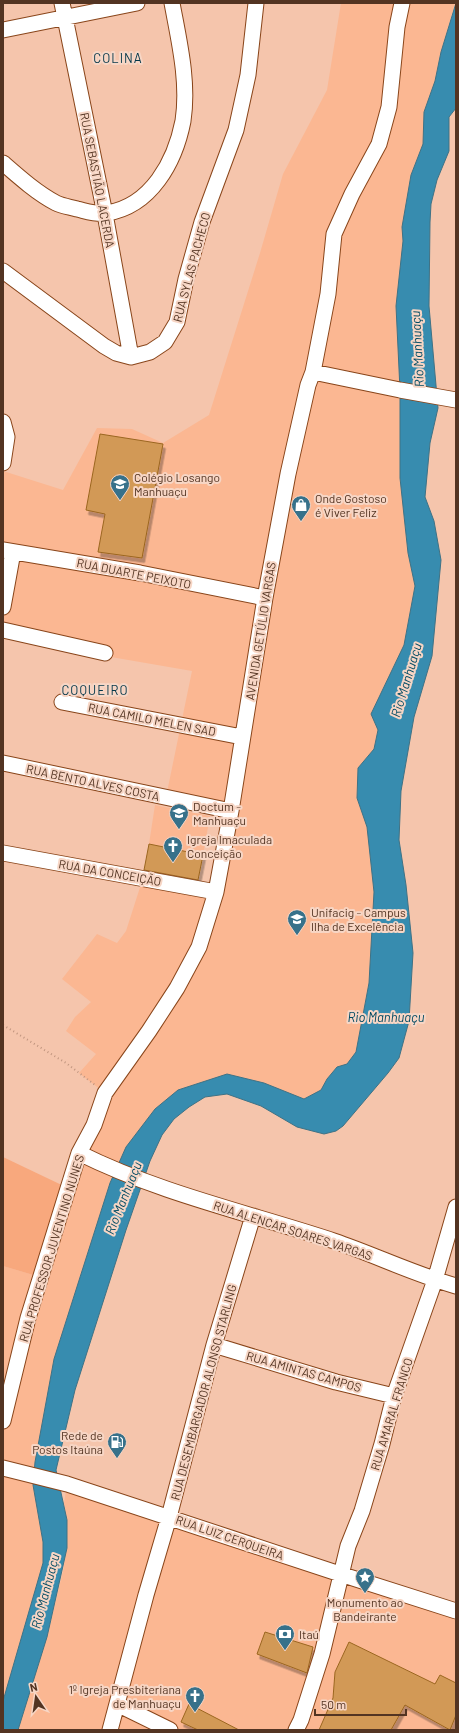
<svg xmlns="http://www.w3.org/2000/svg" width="459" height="1733" viewBox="0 0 459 1733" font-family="Barlow,sans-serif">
<defs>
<filter id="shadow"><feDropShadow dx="2.5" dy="4.5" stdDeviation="0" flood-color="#0004"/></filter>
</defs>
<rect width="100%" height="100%" fill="#f5c5ac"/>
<!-- built -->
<path fill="#fbb792" d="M341 3H455L441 52 435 81 424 112 423 144 411 175 402 227 403 241 400 478 408 553 415 586 404 645 371 714 378 730 374 749 358 768 357 798 367 827 374 892 369 983 356 1052 347 1064 337 1068 327 1079 321 1090 304 1099 264 1083 227 1074 126 1147 110 1183 54 1359 44 1412 33 1485 43 1542V1563L3 1701V1421L11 1390 3 1387V1266L40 1277 105 1093 79 1073 96 1054 66 1031 75 1017 91 1002 62 979 97 934 117 943 126 931 143 878 216 891 231 811 166 797 192 671 111 657 105 653 3 630V607L13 552 3 550V471L63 490 97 428 132 429 163 443 209 415 260 253 283 174 327 90Z
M155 805 210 816 203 855 149 844Z
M67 1484 456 1611V1730H18L47 1637 64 1567 67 1520 64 1503Z"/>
<!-- green -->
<path fill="#f8a87d" d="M3 1157 68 1188 40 1277 3 1266Z"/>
<!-- water -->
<path fill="#378caf" stroke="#3f7285" d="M456 3V108L449 117V151L437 180 431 204 430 222 429 306 438 408 430 443 425 497 434 521 441 560 432 656 414 717 401 791 399 840 406 885 413 953 409 1021 399 1058 388 1073 343 1126 336 1131 324 1134 297 1127 261 1106 227 1094 205 1097 189 1107 174 1119 162 1135 150 1161 126 1230 75 1390 56 1470 67 1520V1548L47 1637 18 1730H3V1701L43 1563V1542L33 1485 35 1462 54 1359 110 1183 126 1147 155 1109 178 1090 227 1074 264 1083 304 1099 321 1090 327 1079 337 1067 347 1064 356 1052 369 983 374 892 367 827 357 798 358 768 374 749 378 730 371 714 404 645 415 586 408 553 400 478V390L396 306 403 241 402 227 411 175 423 144 424 112 435 81 441 52Z"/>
<!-- building -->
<path fill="#d29957" stroke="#9b661f" filter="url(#shadow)" d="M100 434 163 444 142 558 98 552 105 514 86 510Z
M149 844 203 855 198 880 144 870Z
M265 1632 313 1647 307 1673 257 1654Z
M349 1642 435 1684 440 1675 456 1683V1715L450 1730 405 1705 391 1730H319L333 1698 335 1672Z
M189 1704 239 1730H198L181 1722Z"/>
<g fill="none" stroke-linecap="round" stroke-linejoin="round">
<defs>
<path id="minor" d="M62 3 105 214 131 357
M3 30 137 3
M3 163C19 177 37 193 56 203 62 206 70 207 77 209 86 211 97 215 107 213 151 206 175 162 183 121 189 82 179 41 172 3
M3 271 104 346 116 353 131 357 150 352 165 342 177 322 186 279 202 222 236 130 248 75 256 3
M313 372 400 390 456 400
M3 422 7 437 3 463
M3 550 140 573 265 598
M3 607 13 552
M3 630 105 653
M62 702 242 737
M3 763 231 811
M3 853 216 892
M79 1153C159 1193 249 1213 334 1241 375 1255 414 1274 456 1286
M214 1345 336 1382 394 1396
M3 1421 28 1318 79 1153 94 1125 105 1093 149 1031 177 988 199 947 216 892 231 811 265 598 288 474 308 385 313 372 328 294 334 234 352 194 379 144 389 107 397 27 402 3
M3 1468 67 1484 340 1574 456 1611
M117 1704 170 1730
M110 1730 146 1595 169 1517 214 1345 253 1216
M296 1730 301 1720 322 1654 348 1546 362 1511 382 1444 394 1396 435 1280 456 1207"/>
</defs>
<!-- minor casing -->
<use href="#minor" stroke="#89451a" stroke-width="17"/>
<!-- path -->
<path stroke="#c0957f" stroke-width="2" stroke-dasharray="1 3" stroke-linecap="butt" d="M3 1025 66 1063 95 1085"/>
<!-- minor -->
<use href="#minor" stroke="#fff" stroke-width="15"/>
</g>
<!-- icons -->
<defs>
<symbol id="school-pin" viewBox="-11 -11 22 30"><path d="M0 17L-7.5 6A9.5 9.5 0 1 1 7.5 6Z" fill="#37718a" stroke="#f7d6c5"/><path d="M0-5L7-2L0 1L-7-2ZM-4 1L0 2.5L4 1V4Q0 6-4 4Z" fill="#fff"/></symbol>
<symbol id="shop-pin" viewBox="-11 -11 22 30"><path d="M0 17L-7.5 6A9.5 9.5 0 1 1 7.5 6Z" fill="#37718a" stroke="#f7d6c5"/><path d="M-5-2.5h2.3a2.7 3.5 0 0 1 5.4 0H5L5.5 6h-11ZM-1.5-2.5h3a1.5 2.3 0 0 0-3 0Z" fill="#fff"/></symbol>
<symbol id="university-pin" viewBox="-11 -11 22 30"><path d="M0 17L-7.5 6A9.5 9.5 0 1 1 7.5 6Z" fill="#37718a" stroke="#f7d6c5"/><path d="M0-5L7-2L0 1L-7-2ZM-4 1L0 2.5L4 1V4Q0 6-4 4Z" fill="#fff"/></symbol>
<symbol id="church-pin" viewBox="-11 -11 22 30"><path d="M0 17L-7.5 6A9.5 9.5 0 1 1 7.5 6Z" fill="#37718a" stroke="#f7d6c5"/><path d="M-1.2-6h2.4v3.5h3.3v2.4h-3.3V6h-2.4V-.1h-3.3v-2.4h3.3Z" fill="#fff"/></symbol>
<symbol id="fuel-pin" viewBox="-11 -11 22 30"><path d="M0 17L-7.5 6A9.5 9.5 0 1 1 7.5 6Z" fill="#37718a" stroke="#f7d6c5"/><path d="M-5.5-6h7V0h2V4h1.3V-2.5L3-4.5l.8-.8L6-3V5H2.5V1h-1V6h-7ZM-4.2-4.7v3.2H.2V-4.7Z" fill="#fff"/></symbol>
<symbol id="sight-pin" viewBox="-11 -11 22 30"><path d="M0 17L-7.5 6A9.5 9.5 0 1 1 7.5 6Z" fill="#37718a" stroke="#f7d6c5"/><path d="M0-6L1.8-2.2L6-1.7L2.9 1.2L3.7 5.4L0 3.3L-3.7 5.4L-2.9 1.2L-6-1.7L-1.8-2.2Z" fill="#fff"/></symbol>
<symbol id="bank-pin" viewBox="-11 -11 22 30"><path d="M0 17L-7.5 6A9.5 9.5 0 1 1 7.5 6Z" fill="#37718a" stroke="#f7d6c5"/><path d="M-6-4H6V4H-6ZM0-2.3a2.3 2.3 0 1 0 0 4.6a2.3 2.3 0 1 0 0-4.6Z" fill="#fff"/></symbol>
</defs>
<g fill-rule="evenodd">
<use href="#school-pin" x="109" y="473" width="22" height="30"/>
<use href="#shop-pin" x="290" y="494" width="22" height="30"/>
<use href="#university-pin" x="168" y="802" width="22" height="30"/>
<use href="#church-pin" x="162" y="835" width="22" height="30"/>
<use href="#university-pin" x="286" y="908" width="22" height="30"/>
<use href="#fuel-pin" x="106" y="1431" width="22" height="30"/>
<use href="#sight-pin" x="354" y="1566" width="22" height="30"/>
<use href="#bank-pin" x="274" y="1623" width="22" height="30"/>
<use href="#church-pin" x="184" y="1685" width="22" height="30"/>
</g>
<g text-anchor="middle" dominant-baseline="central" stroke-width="4" stroke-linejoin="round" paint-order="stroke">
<!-- street labels -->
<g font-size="12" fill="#533422" stroke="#f7d6c5">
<text transform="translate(98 180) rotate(79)">RUA SEBASTIÃO LACERDA</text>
<text transform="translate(191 267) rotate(-75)">RUA SYLAS PACHECO</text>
<text transform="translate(134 573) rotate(11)">RUA DUARTE PEIXOTO</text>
<text transform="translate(260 631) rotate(-81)">AVENIDA GETÚLIO VARGAS</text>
<text transform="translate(152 719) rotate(11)">RUA CAMILO MELEN SAD</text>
<text transform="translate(93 782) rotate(12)">RUA BENTO ALVES COSTA</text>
<text transform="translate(110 872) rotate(10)">RUA DA CONCEIÇÃO</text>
<text transform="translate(293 1230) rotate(18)">RUA ALENCAR SOARES VARGAS</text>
<text transform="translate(51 1248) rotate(-73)">RUA PROFESSOR JUVENTINO NUNES</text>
<text transform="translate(304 1371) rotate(16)">RUA AMINTAS CAMPOS</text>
<text transform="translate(203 1392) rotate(-75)">RUA DESEMBARGADOR ALONSO STARLING</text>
<text transform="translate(391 1414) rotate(-73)">RUA AMARAL FRANCO</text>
<text transform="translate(230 1537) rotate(19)">RUA LUIZ CERQUEIRA</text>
</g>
<!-- poi labels -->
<g font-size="12" fill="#533422" stroke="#f7d6c5" text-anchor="start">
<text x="134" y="477">Colégio Losango<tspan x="134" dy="14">Manhuaçu</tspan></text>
<text x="315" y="498">Onde Gostoso<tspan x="315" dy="14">é Viver Feliz</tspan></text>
<text x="193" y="806">Doctum -<tspan x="193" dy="14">Manhuaçu</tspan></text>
<text x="187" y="839">Igreja Imaculada<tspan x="187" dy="14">Conceição</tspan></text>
<text x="311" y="912">Unifacig - Campus<tspan x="311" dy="14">Ilha de Excelência</tspan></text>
<text x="103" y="1435" text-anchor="end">Rede de<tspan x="103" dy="14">Postos Itaúna</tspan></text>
<text x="365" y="1602" text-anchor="middle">Monumento ao<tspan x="365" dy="14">Bandeirante</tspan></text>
<text x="299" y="1634">Itaú</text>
<text x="181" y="1689" text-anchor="end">1º Igreja Presbiteriana<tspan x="181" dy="14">de Manhuaçu</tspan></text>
</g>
<!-- neighbourhood labels -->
<g font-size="13" letter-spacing="1" fill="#023649" stroke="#f7d6c5">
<text x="118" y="58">COLINA</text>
<text x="95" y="690">COQUEIRO</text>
</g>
<!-- water labels -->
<g font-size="13" font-style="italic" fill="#004a63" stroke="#f7d6c5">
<text transform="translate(417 349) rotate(-93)">Rio Manhuaçu</text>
<text transform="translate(406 680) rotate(-73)">Rio Manhuaçu</text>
<text x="386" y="1017">Rio Manhuaçu</text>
<text transform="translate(123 1198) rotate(-68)">Rio Manhuaçu</text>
<text transform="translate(45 1591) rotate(-75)">Rio Manhuaçu</text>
</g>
</g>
<!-- border -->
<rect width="459" height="1733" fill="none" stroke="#533422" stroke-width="8"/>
<!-- north arrow -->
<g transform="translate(36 1697) rotate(347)" stroke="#f7d6c5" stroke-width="3" paint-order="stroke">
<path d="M0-3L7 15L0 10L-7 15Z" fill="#533422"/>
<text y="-6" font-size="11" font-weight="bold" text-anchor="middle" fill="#533422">N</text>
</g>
<!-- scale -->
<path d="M315 1709v6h91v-6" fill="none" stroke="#533422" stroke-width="2"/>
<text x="321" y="1709" font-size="12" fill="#533422" stroke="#f7d6c5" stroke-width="3" paint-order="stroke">50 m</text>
</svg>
